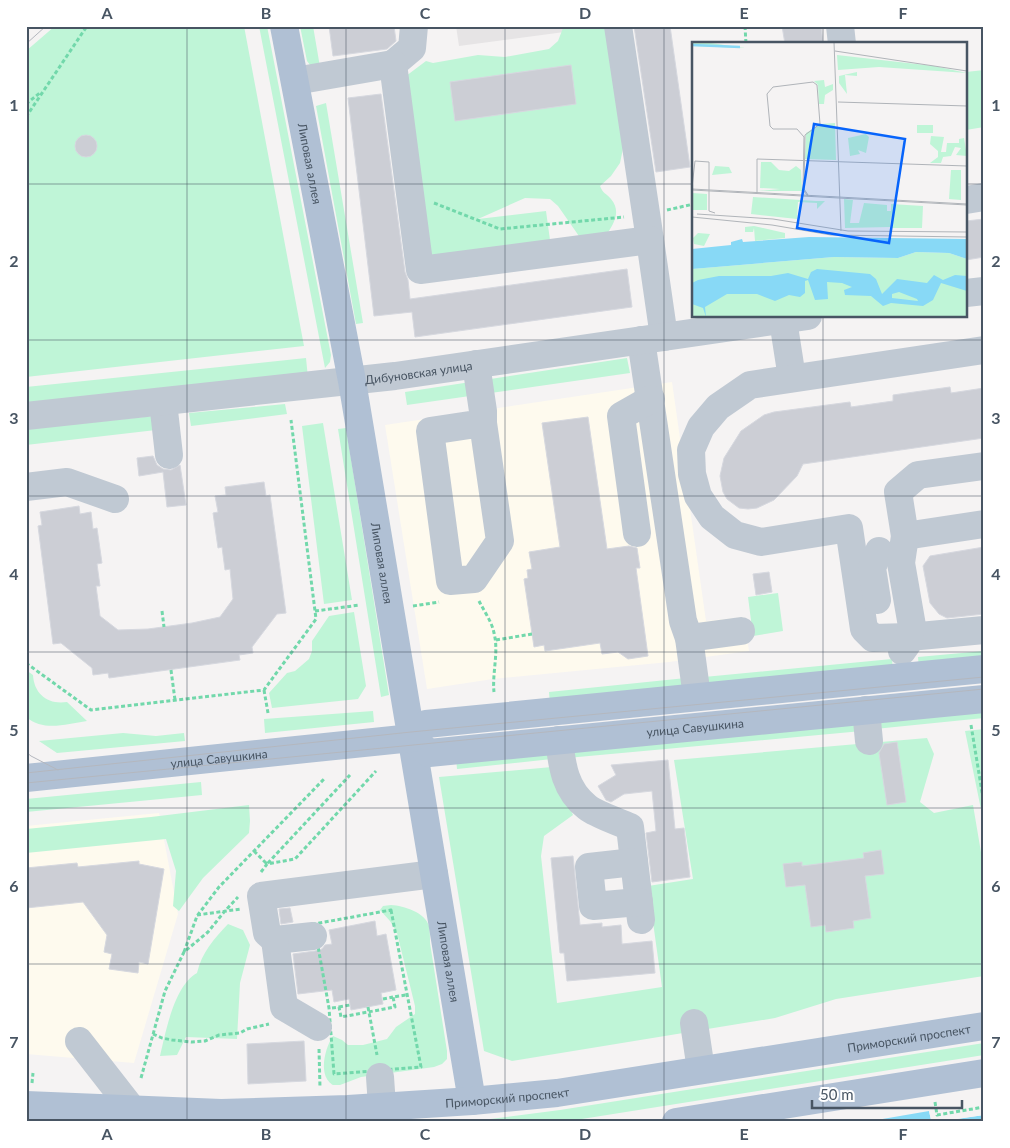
<svg xmlns="http://www.w3.org/2000/svg" width="1010" height="1148" viewBox="0 0 1010 1148" font-family="Lato,sans-serif">
<rect width="100%" height="100%" fill="#f5f3f3"/>
<!-- commercial -->
<path fill="#fefaee" d="M672 382 706 621 744 617 749 651 669 662 493 679 427 689 385 425Z
M159 813 178 914 134 1063 26 1054V826Z"/>
<!-- education -->
<path fill="#e6e4e5" d="M456 26H601L602 27 459 46Z"/>
<!-- green -->
<path fill="#bff5d7" d="M55 26H244L304 346 26 377V51Z
M259 26H267L331 355 330 362 325 368Z
M300 26H313L320 67 310 65 307 61Z
M565 26H606L628 124 620 163 611 176 600 186C603 194 606 193 611 199 622 212 613 225 605 237L581 239 558 206 550 199 525 198 478 219 546 211 550 240 487 266 477 277H459L426 267 406 76 426 61 433 63 478 55 505 57 549 49 558 41 563 28Z
M984 70V127L966 130V72Z
M326 103 363 323 356 324 316 106Z
M306 358 308 378 26 405V387Z
M627 358 630 373 407 405 405 392Z
M285 404 287 414 191 426 189 413Z
M154 416 156 430 26 445V429Z
M323 423 352 600 324 604 302 426Z
M346 428 389 695 381 697 338 429Z
M778 593 783 631 753 636 748 597Z
M354 612 366 686 358 699 272 708 269 693 287 673 295 671 309 659 312 651V641L329 616Z
M984 651V662L919 669 918 657Z
M892 659 893 671 705 689 704 677Z
M26 670 33 675C34 694 48 705 67 702L87 721C66 724 44 732 26 717Z
M686 678 687 691 550 705 549 692Z
M984 706V718L875 729 874 716Z
M373 711 374 722 265 733 264 719Z
M861 719 862 731 567 758 566 746Z
M984 729V824L965 731Z
M123 733 156 736 184 733 185 741 57 753 39 741Z
M927 738 934 754 920 802 934 813 973 805 984 870V976L836 999 775 1018 512 1061 484 1051 439 777 552 767 573 815 544 836 541 856 557 1003 662 987 648 886 693 879 674 760Z
M551 748 552 759 457 769 456 757Z
M201 782 202 795 26 812V799Z
M249 805 250 821 249 833 203 878 179 911 173 906 176 871 166 839 26 853V829L151 817Z
M391 905C404 906 425 912 429 926 430 932 430 938 430 943L447 1051V1059L442 1064 434 1067 361 1077 340 1085H333C332 1085 327 1080 327 1079 320 1068 326 1046 333 1036L342 1040 348 1045H363L387 1039 396 1027 415 1014V1006L397 933 390 921 380 910 383 906Z
M228 924 243 930 250 945 240 983 237 1039 186 1037 177 1055 160 1056C166 1031 174 986 197 973 202 952 214 939 228 924Z
M984 1043V1055L563 1122H467L560 1110Z"/>
<!-- water -->
<path fill="#88d9f6" d="M929 1111 931 1120 935 1122H865Z
M984 1115V1122H937Z"/>
<!-- pier -->
<path fill="#f5f3f3" d="M929 1111H931L933 1118 936 1119 984 1112V1115L935 1122 931 1120Z"/>
<!-- building -->
<path fill="#ccced5" stroke="#d6d8df" d="M329 26H394L396 41 387 49 333 56Z
M634 26H670L690 167 656 172Z
M782 26H821L823 44H785Z
M571 65 576 104 455 121 450 82Z
M381 94 405 272 408 280 410 299 627 269 632 307 415 337 412 312 374 316 348 98Z
M75 146a11 11 0 1 1 22 0a11 11 0 1 1-22 0Z
M984 219V257L966 260V221Z
M950 387 951 393 984 388V438L803 464 797 476 774 500 757 508 748 509 739 508 727 499 723 492 720 476 724 458 741 431 764 415 774 412 850 402 851 407 893 401V395Z
M588 417 607 549 629 546 637 548 640 568H636L648 656 628 659 618 652 602 654 600 643 545 651 544 645 534 647 524 579 528 578 527 570 532 569 529 552 560 547 542 423Z
M153 456 157 465 163 469 171 470 180 465 186 505 167 507 163 472 139 476 137 458Z
M264 482 266 496 270 495 286 613 277 614 252 647 253 653 239 655 240 660 109 678 108 673 93 675 92 668 61 643 53 644 38 526 42 525 40 512 79 506 80 514 91 512 93 529 97 528 102 563 97 564 100 586H96L100 616 118 630 148 629 192 623 220 617 233 599 230 569 225 570 222 547 218 548 213 513 218 512 215 496 226 495 225 487Z
M984 547V614L947 618 939 614 930 603 923 566 930 556Z
M769 572 772 592 756 595 753 574Z
M897 742 906 802 887 805 879 753 884 744Z
M668 760 675 829 684 828 690 877 652 882 646 833 656 831 652 791 624 794 611 802 606 800 598 786 616 775 611 765Z
M881 850 884 874 865 876 871 918 853 921 854 928 826 932 825 925 811 927 805 885 786 887 783 864 802 862V866L864 858 863 853Z
M573 856 580 925 602 923V927L621 925 622 944 652 941 655 973 567 981 564 953H560L551 858Z
M139 861V864L164 869 148 964 139 962 138 973 109 969 112 954 104 952 107 935 83 902 26 908V868L77 863 78 867Z
M290 908 293 922 281 924 279 909Z
M375 921 377 936 386 934 396 990 381 993 383 1004 351 1010 349 999 334 1002 332 990 298 994 293 954 315 951 322 949 325 945 332 944 329 930Z
M304 1041 306 1081 248 1084 247 1044Z"/>
<g fill="none" stroke-linecap="round" stroke-linejoin="round">
<!-- path -->
<path stroke="#72d8ab" stroke-width="3" stroke-dasharray="4 2.5" stroke-linecap="butt" d="M745 26 746 44
M26 104 41 92
M26 117 87 26
M434 203 500 229 624 217
M667 210 694 204
M479 601C484 611 492 622 494 633 499 652 492 673 494 692
M413 606 439 602
M162 611 164 627
M315 611 360 605
M496 640 532 634
M26 663 91 710 264 690 316 619 291 420
M171 670 175 700
M264 690 268 713
M971 725 984 804
M254 851 267 864 350 775
M261 872 267 864 295 859 376 771
M391 910 421 1067 334 1074 329 1008 314 924Z
M197 915 241 909
M184 952 197 916 219 887 325 778
M383 999 393 997
M339 1007 350 1005
M368 1007 377 1055
M332 1008 339 1007 341 1017 395 1007 393 997 406 995
M153 1034 162 1038 172 1040 192 1042 205 1041 219 1035 240 1033 247 1029 269 1024
M319 1049 320 1088
M141 1078 165 991 184 952 208 932 224 912 238 897
M32 1083 33 1073
M935 1102 937 1115 984 1107"/>
<!-- minor -->
<g stroke="#c0c9d3" stroke-width="28">
<path d="M618 26 650 240"/>
<path d="M840 26 842 44"/>
<path d="M393 64 412 48 414 26"/>
<path d="M295 81 393 64 420 270 650 240 664 337"/>
<path d="M966 200 984 197"/>
<path d="M966 293 984 291"/>
<path d="M783 320 792 378"/>
<path d="M641 340 683 621 689 638 697 697"/>
<path d="M984 350 750 385 718 407 701 427 691 450 692 474 698 496 712 517 735 535 761 542 849 528 864 629 873 638 909 637 984 630"/>
<path d="M476 364 483 411V423L500 541 474 579 450 581 430 431 483 423"/>
<path d="M163 402 169 455"/>
<path id="s1" d="M26 416 395 376 808 316"/>
<path d="M26 487 67 482 115 499"/>
<path d="M637 533 621 416 651 399"/>
<path d="M905 536 984 524"/>
<path d="M877 600 872 568 879 551"/>
<path d="M689 638 741 631"/>
<path d="M902 651 907 644 912 626 901 563 905 536 898 492 918 475 984 466"/>
<path d="M866 710 869 741"/>
<path d="M559 740C562 766 565 790 587 807 597 815 617 821 630 827L641 920"/>
<path d="M634 862 589 867 593 906 639 902"/>
<path d="M313 936 275 940 284 1007 318 1027"/>
<path d="M275 940 267 933 261 896 434 874"/>
<path d="M694 1023 701 1070"/>
<path d="M79 1041 132 1109"/>
<path d="M380 1077 382 1106"/>
</g>
<!-- major -->
<g stroke="#b0c0d4" stroke-width="28">
<path id="s2" d="M284 26 352 381 472 1101"/>
<path id="s3" d="M412 738 429 753 984 699"/>
<path id="s4" d="M26 778 412 738 426 724 984 669"/>
<path id="s5" d="M26 1105 221 1113 348 1109 472 1101 557 1093 984 1026"/>
<path d="M676 1122 984 1073"/>
</g>
<!-- tram -->
<path stroke="#b4b7be" stroke-width="1" d="M26 44 46 26
M26 752 31 756 58 770
M26 773 411 732 984 677
M26 783 984 689"/>
</g>
<!-- grid -->
<path fill="none" stroke="#485563" stroke-width="1" stroke-opacity="0.55" d="M187 26V1122M346 26V1122M505 26V1122M664 26V1122M823 26V44M26 184H694M966 184H984M823 316V1122M26 340H984M26 496H984M26 652H984M26 808H984M26 964H984"/>
<g text-anchor="middle" dominant-baseline="central" stroke-width="5" stroke-linejoin="round" paint-order="stroke">
<!-- street labels -->
<g font-size="12" fill="#485563" stroke="#fff">
<text stroke="none"><textPath href="#s2" startOffset="140">Липовая аллея</textPath></text>
<text stroke="none"><textPath href="#s1" startOffset="395">Дибуновская улица</textPath></text>
<text stroke="none"><textPath href="#s2" startOffset="546">Липовая аллея</textPath></text>
<text stroke="none"><textPath href="#s3" startOffset="290">улица Савушкина</textPath></text>
<text stroke="none"><textPath href="#s4" startOffset="194">улица Савушкина</textPath></text>
<text stroke="none"><textPath href="#s2" startOffset="950">Липовая аллея</textPath></text>
<text stroke="none"><textPath href="#s5" startOffset="888">Приморский проспект</textPath></text>
<text stroke="none"><textPath href="#s5" startOffset="482">Приморский проспект</textPath></text>
</g>
</g>
<!-- overview -->
<g transform="translate(692 42)">
<rect width="275" height="275" fill="#f5f3f3"/>
<path d="M0 0 19 1 53 6 0 4ZM145 13 242 24 275 31 187 25 146 28ZM165 30V34L153 33 155 52 147 41V34ZM132 38 133 45 141 42V48L133 53 132 62H127L126 43 122 39ZM143 81 144 118 113 117 114 91 129 82ZM225 83H241V91H225ZM174 92 177 95 174 111 166 108 168 112 158 114 156 96ZM239 94 252 95 249 110H254L255 101H267V97L272 96 275 114 264 113 269 106 263 105 259 114 251 115 249 121H238L246 115V109L238 102ZM69 120H79L87 128 97 129 104 124 109 128 110 149H66L88 147 68 146ZM23 124 37 125 40 131 20 133ZM259 128H269V158L257 157ZM0 151 15 152V168H0ZM61 155 124 159H133L125 167V161L106 160 105 177 59 172ZM152 157 161 158 158 181H167L172 161 195 163V169H199V162L231 164 230 186H200L199 173 198 185 153 186ZM62 184 93 191V196L63 199 62 186 61 190H53V185ZM6 191 18 192 12 204 2 202 1 196ZM224 210 257 211 275 217V275H0V227L142 215 206 216Z" fill="#bff5d7"/>
<path d="M117 195 275 197V217L257 211 224 210 206 216 142 215 0 227V207L39 203V200L50 197 51 200ZM125 227 178 232 184 237 190 252 205 237 235 241 242 233 251 238 263 233 275 234V249L249 241 241 258 231 264 199 261 191 264 179 254 153 253 152 248 160 245 150 241 135 240 136 257 123 258 116 238 113 239V251L108 255 97 253 83 259 65 252H35L13 265 14 275 11 266 0 262V241L6 238 27 234H79L96 231 116 237 119 230ZM207 250 225 257 226 259 200 256V252Z" fill="#88d9f6" fill-rule="evenodd"/>
<path fill="none" stroke="#88d9f6" stroke-width="2.5" d="M0 3 48 5"/>
<path fill="none" stroke="#b0b4b9" stroke-width="1" d="M142 0 149 189M143 9 275 29M146 60 275 64M0 145 3 119 17 120V169L23 171M0 147 275 162M0 148 275 163M65 151V117L275 124M116 153 112 147 113 93 128 82 125 43 121 40 81 45 75 52 78 84 81 87H105L112 95 111 148 116 154M5 172 81 177 156 189 275 190M0 175 80 183 139 193 275 195"/>
<path fill="#0764fb" fill-opacity="0.15" stroke="#0764fb" stroke-width="2.5" d="M122 82 213 97 197 201 105 186Z"/>
<rect width="275" height="275" fill="none" stroke="#485563" stroke-width="2.5"/>
</g>
<!-- border -->
<rect width="1010" height="1148" fill="none" stroke="#ffffff" stroke-width="55"/>
<!-- scale -->
<path d="M812 1100v8h150v-8" fill="none" stroke="#485563" stroke-width="2.5"/>
<text x="820" y="1100" font-size="15" fill="#485563" stroke="#ffffff" stroke-width="4" paint-order="stroke">50 m</text>
<rect x="28" y="28" width="954" height="1092" fill="none" stroke="#485563" stroke-width="2"/>
<g font-size="16" text-anchor="middle" font-weight="bold" fill="#485563">
<text x="107" y="19">A</text>
<text x="266" y="19">B</text>
<text x="425" y="19">C</text>
<text x="585" y="19">D</text>
<text x="744" y="19">E</text>
<text x="903" y="19">F</text>
<text x="14" y="111">1</text>
<text x="996" y="111">1</text>
<text x="14" y="267">2</text>
<text x="996" y="267">2</text>
<text x="14" y="424">3</text>
<text x="996" y="424">3</text>
<text x="14" y="580">4</text>
<text x="996" y="580">4</text>
<text x="14" y="736">5</text>
<text x="996" y="736">5</text>
<text x="14" y="892">6</text>
<text x="996" y="892">6</text>
<text x="14" y="1048">7</text>
<text x="996" y="1048">7</text>
<text x="107" y="1140">A</text>
<text x="266" y="1140">B</text>
<text x="425" y="1140">C</text>
<text x="585" y="1140">D</text>
<text x="744" y="1140">E</text>
<text x="903" y="1140">F</text>
</g>
</svg>
